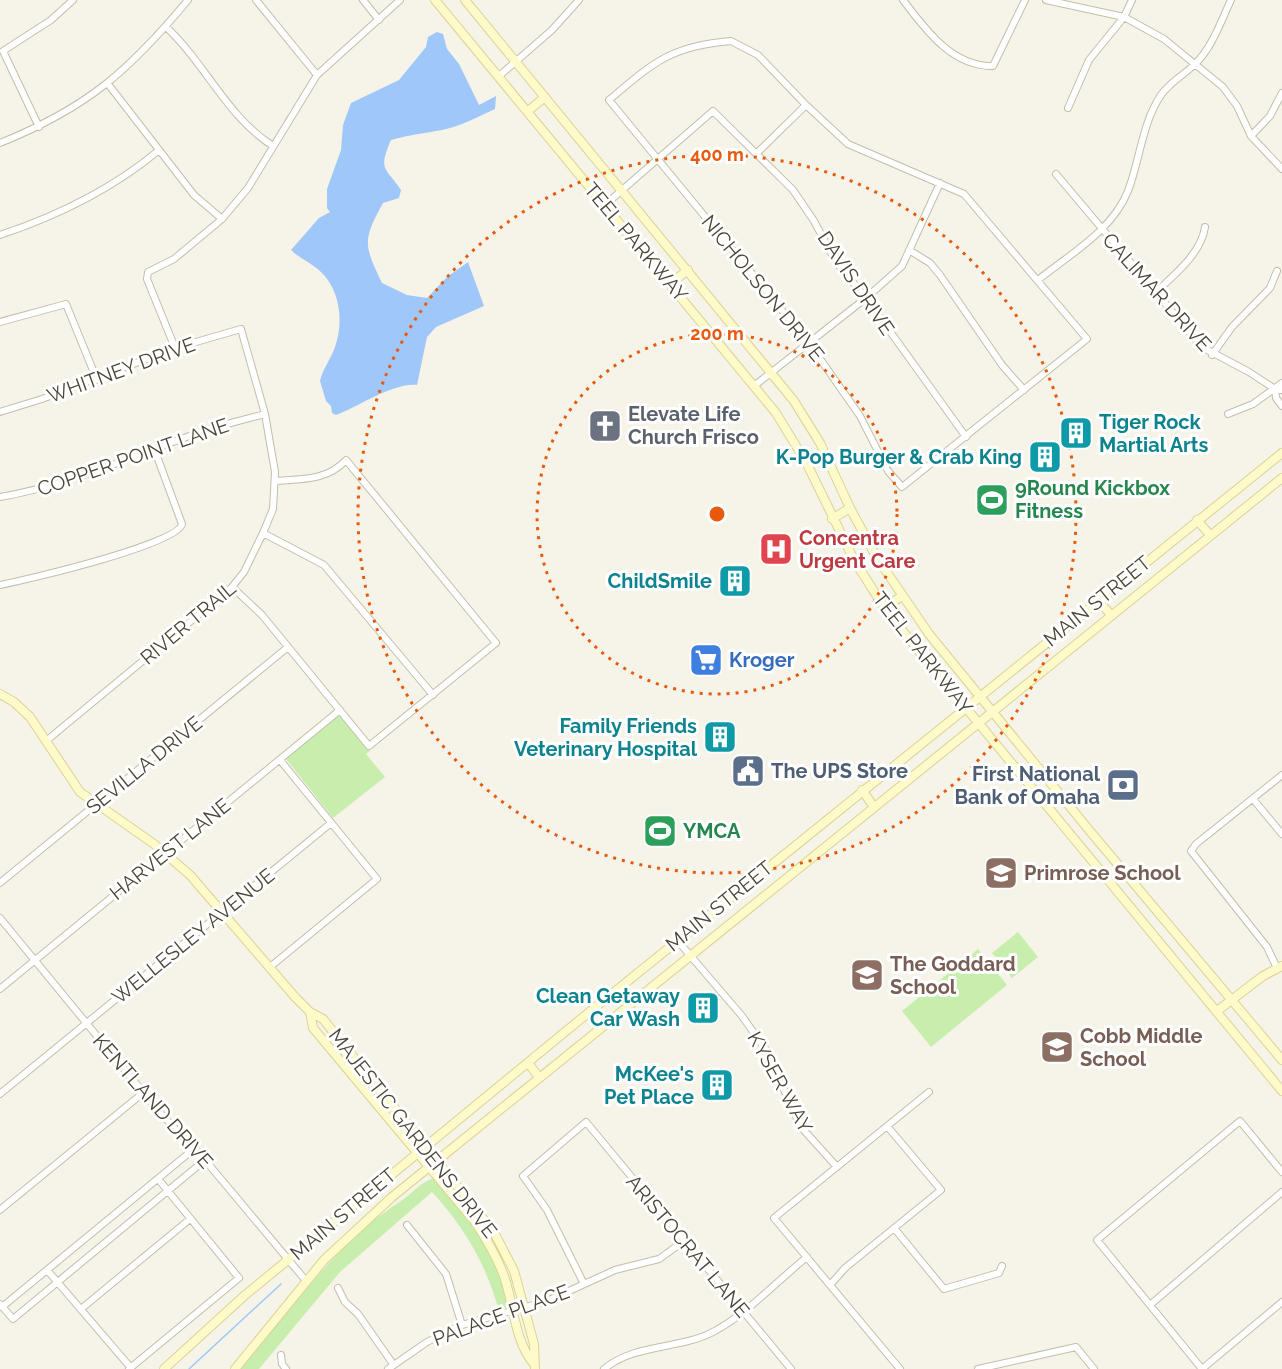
<svg xmlns="http://www.w3.org/2000/svg" width="1282" height="1369" viewBox="0 0 1282 1369" font-family="Raleway,sans-serif">
<rect width="100%" height="100%" fill="#f6f4e9"/>
<!-- green -->
<path fill="#c8eeae" d="M337 716 342 717 370 751 366 754 385 777 333 818 286 759Z
M1018 932 1038 957 1012 978 992 953Z
M978 949 1007 985 931 1047 902 1011Z
M435 1178C463 1212 507 1260 508 1307L499 1311C486 1264 465 1228 432 1192L340 1272 259 1369H238C293 1311 332 1245 401 1201 413 1193 421 1181 435 1178Z"/>
<!-- water -->
<path fill="#9fc7f9" d="M437 32 443 34 447 49 459 64 479 105 496 96 495 109C478 117 461 126 442 130 425 133 408 135 391 140 378 170 385 167 401 190L399 198 383 203C362 241 364 245 382 283L407 295 427 298 447 277 468 262 484 306 436 327 427 337 417 385C394 382 358 407 336 415L332 413 331 406 326 401 320 381C323 368 331 359 335 347 344 322 340 290 321 272 312 263 300 259 291 250L319 218 330 212 327 208V189L341 150 343 125 351 103 399 80 426 47 428 37Z"/>
<g fill="none" stroke-linecap="round" stroke-linejoin="round">
<!-- stream -->
<path stroke="#9fc7f9" stroke-width="1.5" d="M189 1369 281 1284"/>
<defs>
<path id="street" d="M256 0 317 75
M363 0 379 20
M903 0C925 29 952 67 993 66L1025 0
M1046 0 1124 17 1164 39 1223 87 1237 106 1251 136 1282 169
M166 27C205 63 227 117 273 146
M731 41 758 55 806 105 848 144 964 194 1087 339 902 487 888 471 860 416 809 343 609 100C653 63 670 46 731 41Z
M499 76 552 30 579 0
M108 84 194 195 222 219
M1068 108 1089 60 1124 17 1132 0
M39 127 3 51 51 20 73 0
M1251 136 1270 116 1282 93
M0 143C87 108 129 71 188 0
M756 154 806 105
M1056 174 1202 347 1249 372 1275 389 1282 390
M606 204 713 111 793 190 814 221 836 262 866 298 966 437
M0 235C57 216 111 190 158 151
M909 250 930 263 940 275 1002 365 1024 390
M1038 280C1070 254 1112 231 1128 191 1140 160 1142 123 1161 95 1170 82 1184 75 1195 64 1212 48 1221 21 1231 0
M1155 293C1174 275 1201 254 1205 227
M0 322 66 304 97 380
M175 348 147 279 148 272 174 259 222 219 248 188 317 75 400 0
M1212 355 1232 327 1270 288 1277 271
M754 386 866 298 902 266 940 183
M1275 389 1276 398 1282 406
M0 412 42 399 175 348 241 329 265 414 275 472 273 509 263 533 244 572 232 587 46 741
M1228 414 1253 404 1282 383
M0 497C70 485 132 456 198 433 220 425 243 420 265 414
M263 533 324 565 433 695
M0 585C26 580 179 544 182 524L155 451
M232 587 262 615 369 746 496 643 346 460C327 481 301 479 275 481
M1253 799 1282 834
M0 883 288 647
M0 918 161 1114 195 1148 307 1282
M677 940 742 1016 766 1050 801 1127 837 1167
M270 967 377 879 280 760
M1277 968 1267 947 1191 851 1196 844 1282 775
M0 989 340 710
M0 1094 331 823
M0 1210 143 1093
M407 1225 446 1274 462 1325
M894 1228 944 1289 999 1273 1002 1266
M48 1271 131 1368
M584 1284 547 1210 523 1176 586 1122 791 1369
M830 1285 845 1268 941 1190 887 1126
M338 1288 345 1302 358 1314 393 1364
M0 1304 13 1319 205 1160
M1150 1305 1282 1192
M2 1307 195 1148
M81 1309 190 1219
M281 1355 282 1364 286 1369
M129 1369 239 1278 159 1180
M388 1369 427 1342 462 1325 547 1301 615 1270 659 1259 684 1241
M604 1369C636 1343 678 1350 713 1332 747 1314 777 1281 807 1257
M900 1369 774 1218 929 1092
M978 1369 1076 1347 1094 1369
M1202 1369 1097 1240 1240 1121 1282 1172
M1202 1369 1282 1302"/>
<path id="secondary" d="M435 0 776 413 807 464 854 560 887 612 1282 1091
M465 0 794 401 820 443 850 508 877 558 929 634 1089 830 1282 1060
M528 111 545 97
M671 283 688 270
M832 519 850 508
M1197 520 1210 535
M1098 600 1111 615
M884 608 902 596
M0 694 14 702 30 717 80 792 154 844 190 875 295 997 310 1012 323 1019 494 1232 514 1271 534 1344 535 1369
M862 790 874 807
M1217 1011 1263 976 1282 966
M310 1012 313 1028 476 1223C487 1240 497 1257 504 1276 514 1304 514 1341 534 1364
M528 1063 539 1077
M164 1369 244 1296 582 1018 1282 453
M235 1369 324 1260 392 1197 1282 478"/>
</defs>
<!-- street casing -->
<use href="#street" stroke="#c3beaa" stroke-width="8"/>
<!-- secondary casing -->
<use href="#secondary" stroke="#dbd394" stroke-width="10"/>
<!-- street -->
<use href="#street" stroke="#fff" stroke-width="6"/>
<!-- secondary -->
<use href="#secondary" stroke="#fffaca" stroke-width="8"/>
</g>
<!-- distance rings -->
<g fill="none" stroke="#e8590c" stroke-width="3" stroke-dasharray="3 6">
<circle cx="717" cy="514" r="180"/>
<circle cx="717" cy="514" r="359"/>
</g>
<!-- icons -->
<defs>
<symbol id="church-square" viewBox="-11 -11 22 22"><rect x="-9" y="-9" width="18" height="18" rx="4" fill="#6b7280" stroke="#fff"/><path d="M-1.2-6h2.4v3.5h3.3v2.4h-3.3V6h-2.4V-.1h-3.3v-2.4h3.3Z" fill="#fff"/></symbol>
<symbol id="building-square" viewBox="-11 -11 22 22"><rect x="-9" y="-9" width="18" height="18" rx="4" fill="#0f9aa8" stroke="#fff"/><path d="M-4-6H4V6H1V3H-1V6H-4ZM-2.5-4.3h1.7v1.8h-1.7ZM.8-4.3h1.7v1.8H.8ZM-2.5-1h1.7V.8h-1.7ZM.8-1h1.7V.8H.8Z" fill="#fff"/></symbol>
<symbol id="stadium-square" viewBox="-11 -11 22 22"><rect x="-9" y="-9" width="18" height="18" rx="4" fill="#2e9e5b" stroke="#fff"/><path d="M0-5a6.5 5 0 1 0 0 10a6.5 5 0 1 0 0-10ZM-3.5-1.8h7v3.6h-7Z" fill="#fff"/></symbol>
<symbol id="hospital-square" viewBox="-11 -11 22 22"><rect x="-9" y="-9" width="18" height="18" rx="4" fill="#e0444e" stroke="#fff"/><path d="M-5-5h3v3.5h4V-5h3V5h-3V1.5h-4V5h-3Z" fill="#fff"/></symbol>
<symbol id="supermarket-square" viewBox="-11 -11 22 22"><rect x="-9" y="-9" width="18" height="18" rx="4" fill="#3f7fe0" stroke="#fff"/><path d="M-6-5.5h2.5l.6 2H6L4.5 2H-2.5L-4.4-4H-6ZM-1.5 3.2a1.3 1.3 0 1 0 .1 0ZM3 3.2a1.3 1.3 0 1 0 .1 0Z" fill="#fff"/></symbol>
<symbol id="civic-square" viewBox="-11 -11 22 22"><rect x="-9" y="-9" width="18" height="18" rx="4" fill="#5c6f8a" stroke="#fff"/><path d="M-.6-6.5H3V-4.5H.6V-3L4-1V1h2V6H-6V1h2V-1L-.6-3ZM-1.2 2.5V6h2.4V2.5Z" fill="#fff"/></symbol>
<symbol id="bank-square" viewBox="-11 -11 22 22"><rect x="-9" y="-9" width="18" height="18" rx="4" fill="#5c6f8a" stroke="#fff"/><path d="M-6-4H6V4H-6ZM0-2.3a2.3 2.3 0 1 0 0 4.6a2.3 2.3 0 1 0 0-4.6Z" fill="#fff"/></symbol>
<symbol id="school-square" viewBox="-11 -11 22 22"><rect x="-9" y="-9" width="18" height="18" rx="4" fill="#8d6e63" stroke="#fff"/><path d="M0-5L7-2L0 1L-7-2ZM-4 1L0 2.5L4 1V4Q0 6-4 4Z" fill="#fff"/></symbol>
</defs>
<g fill-rule="evenodd">
<use href="#church-square" x="586" y="407" width="38" height="38"/>
<use href="#building-square" x="1057" y="414" width="38" height="38"/>
<use href="#building-square" x="1026" y="438" width="38" height="38"/>
<use href="#stadium-square" x="973" y="481" width="38" height="38"/>
<use href="#hospital-square" x="757" y="530" width="38" height="38"/>
<use href="#building-square" x="716" y="562" width="38" height="38"/>
<use href="#supermarket-square" x="687" y="641" width="38" height="38"/>
<use href="#building-square" x="701" y="718" width="38" height="38"/>
<use href="#civic-square" x="729" y="752" width="38" height="38"/>
<use href="#bank-square" x="1104" y="766" width="38" height="38"/>
<use href="#stadium-square" x="641" y="812" width="38" height="38"/>
<use href="#school-square" x="982" y="854" width="38" height="38"/>
<use href="#school-square" x="848" y="956" width="38" height="38"/>
<use href="#building-square" x="684" y="989" width="38" height="38"/>
<use href="#school-square" x="1038" y="1028" width="38" height="38"/>
<use href="#building-square" x="698" y="1066" width="38" height="38"/>
</g>
<g text-anchor="middle" dominant-baseline="central" stroke-width="6" stroke-linejoin="round" paint-order="stroke">
<!-- street labels -->
<g font-size="20" fill="#4b4636" stroke="#fff">
<text transform="translate(636 242) rotate(50)">TEEL PARKWAY</text>
<text transform="translate(856 283) rotate(56)">DAVIS DRIVE</text>
<text transform="translate(763 288) rotate(51)">NICHOLSON DRIVE</text>
<text transform="translate(1157 292) rotate(48)">CALIMAR DRIVE</text>
<text transform="translate(121 370) rotate(-20)">WHITNEY DRIVE</text>
<text transform="translate(133 457) rotate(-19)">COPPER POINT LANE</text>
<text transform="translate(1097 601) rotate(-39)">MAIN STREET</text>
<text transform="translate(188 623) rotate(-40)">RIVER TRAIL</text>
<text transform="translate(923 653) rotate(52)">TEEL PARKWAY</text>
<text transform="translate(144 765) rotate(-39)">SEVILLA DRIVE</text>
<text transform="translate(170 849) rotate(-39)">HARVEST LANE</text>
<text transform="translate(719 906) rotate(-39)">MAIN STREET</text>
<text transform="translate(193 936) rotate(-39)">WELLESLEY AVENUE</text>
<text transform="translate(780 1082) rotate(61)">KYSER WAY</text>
<text transform="translate(153 1101) rotate(49)">KENTLAND DRIVE</text>
<text transform="translate(413 1133) rotate(52)">MAJESTIC GARDENS DRIVE</text>
<text transform="translate(343 1214) rotate(-40)">MAIN STREET</text>
<text transform="translate(688 1246) rotate(50)">ARISTOCRAT LANE</text>
<text transform="translate(501 1315) rotate(-20)">PALACE PLACE</text>
</g>
<!-- worship labels -->
<g font-size="20" font-weight="bold" fill="#5b616d" stroke="#fff" text-anchor="start">
<text x="628" y="414">Elevate Life<tspan x="628" dy="23">Church Frisco</tspan></text>
</g>
<!-- culture labels -->
<g font-size="20" font-weight="bold" fill="#0d838f" stroke="#fff" text-anchor="end">
<text x="1099" y="422" text-anchor="start">Tiger Rock<tspan x="1099" dy="23">Martial Arts</tspan></text>
<text x="1022" y="457">K-Pop Burger &amp; Crab King</text>
<text x="712" y="581">ChildSmile</text>
<text x="697" y="726">Family Friends<tspan x="697" dy="23">Veterinary Hospital</tspan></text>
<text x="680" y="996">Clean Getaway<tspan x="680" dy="23">Car Wash</tspan></text>
<text x="694" y="1074">McKee's<tspan x="694" dy="23">Pet Place</tspan></text>
</g>
<!-- leisure labels -->
<g font-size="20" font-weight="bold" fill="#27864d" stroke="#fff" text-anchor="start">
<text x="1015" y="488">9Round Kickbox<tspan x="1015" dy="23">Fitness</tspan></text>
<text x="683" y="831">YMCA</text>
</g>
<!-- health labels -->
<g font-size="20" font-weight="bold" fill="#be3a42" stroke="#fff" text-anchor="start">
<text x="799" y="538">Concentra<tspan x="799" dy="23">Urgent Care</tspan></text>
</g>
<!-- shop labels -->
<g font-size="20" font-weight="bold" fill="#366cbe" stroke="#fff" text-anchor="start">
<text x="729" y="660">Kroger</text>
</g>
<!-- service labels -->
<g font-size="20" font-weight="bold" fill="#4e5e75" stroke="#fff" text-anchor="start">
<text x="771" y="771">The UPS Store</text>
<text x="1100" y="774" text-anchor="end">First National<tspan x="1100" dy="23">Bank of Omaha</tspan></text>
</g>
<!-- education labels -->
<g font-size="20" font-weight="bold" fill="#785e54" stroke="#fff" text-anchor="start">
<text x="1024" y="873">Primrose School</text>
<text x="890" y="964">The Goddard<tspan x="890" dy="23">School</tspan></text>
<text x="1080" y="1036">Cobb Middle<tspan x="1080" dy="23">School</tspan></text>
</g>
</g>
<circle cx="717" cy="514" r="9" fill="#e8590c" stroke="#fff" stroke-width="3"/>
<g font-size="18" text-anchor="middle" font-weight="bold" fill="#e8590c" stroke="#fff" stroke-width="6" stroke-linejoin="round" paint-order="stroke">
<text x="717" y="161">400 m</text>
<text x="717" y="340">200 m</text>
</g>
</svg>
